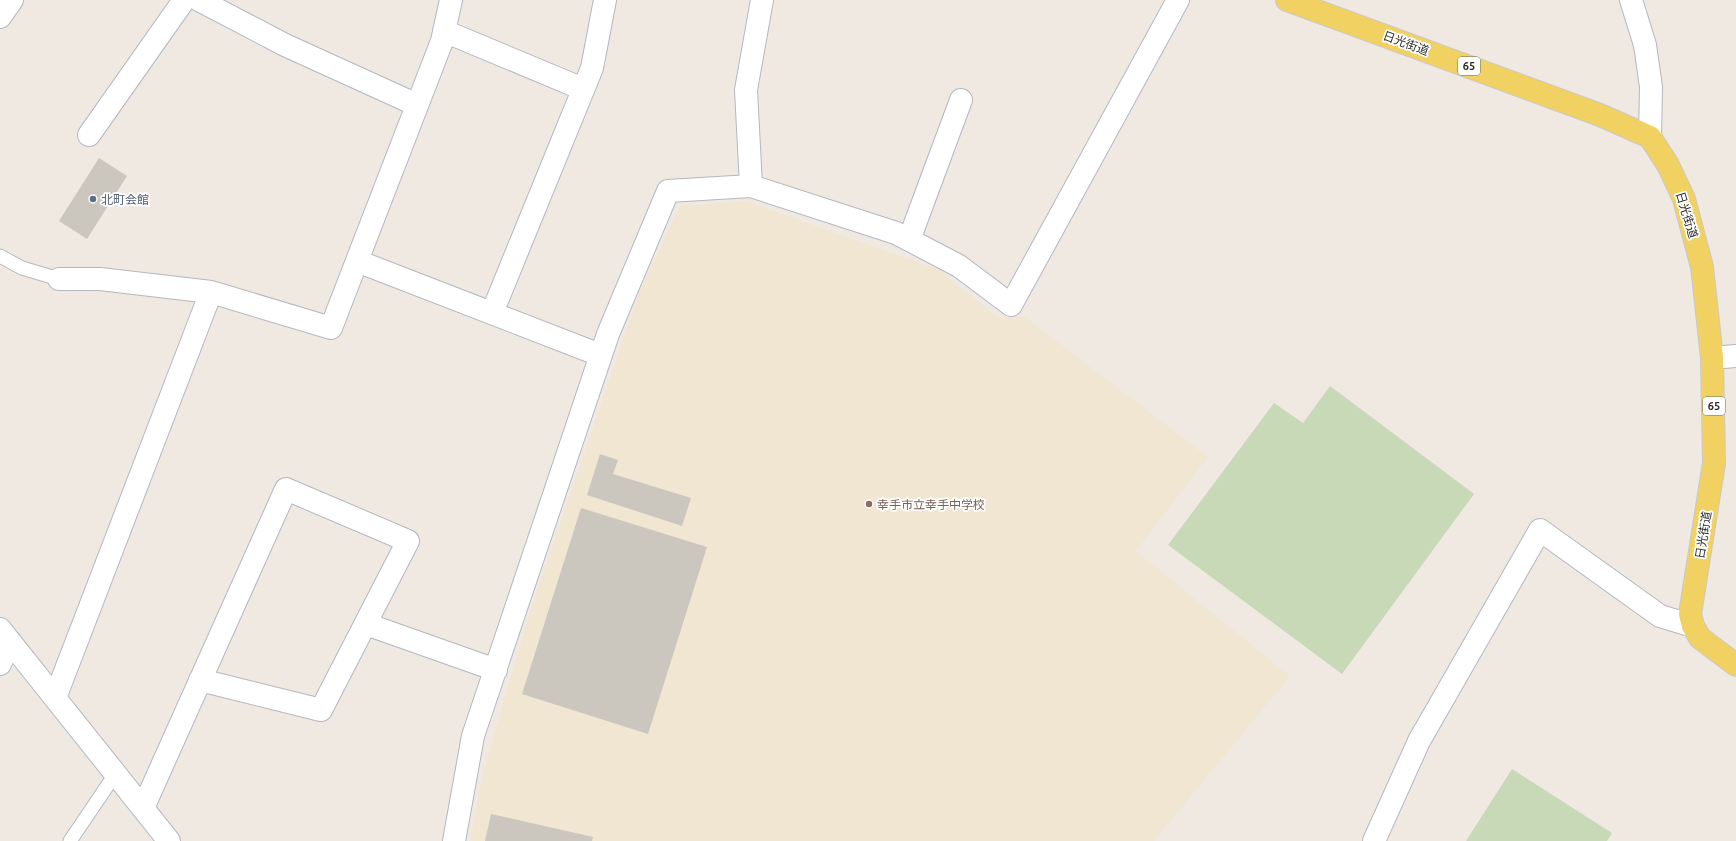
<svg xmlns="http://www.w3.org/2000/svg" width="1736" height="841" viewBox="0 0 1736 841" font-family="Ubuntu,'Noto Sans JP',sans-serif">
<rect width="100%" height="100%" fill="#efe9e1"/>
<!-- education -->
<path fill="#f0e6d1" d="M745 201 939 270 998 318 1025 317 1208 457 1136 551 1290 676 1154 841H470L483 773 529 615 639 293 680 206Z"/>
<!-- cemetery -->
<path fill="#c8d9b8" d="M1330 386 1474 494 1342 674 1168 545 1274 403 1303 423Z
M1512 769 1612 833 1607 841H1466Z"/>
<!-- building -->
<path fill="#cbc7bf" d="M99 158 127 176 87 239 59 221Z
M600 454 618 460 613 474 691 498 682 526 587 495Z
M581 508 707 547 648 734 522 694Z
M491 814 593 837 592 841H485Z"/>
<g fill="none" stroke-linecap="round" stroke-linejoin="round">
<defs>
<path id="lane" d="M0 256 22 268 59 279
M70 841 116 773"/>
<path id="street" d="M199 0 285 45 417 105
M762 0 746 90 751 186 896 233 959 266 1011 305 1178 0
M1631 0 1645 45 1651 87 1650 137
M0 17 12 0
M444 31 583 89
M89 135 184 0
M909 240 961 100
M357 261 600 355
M59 279H100L211 292 331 328 442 41 451 0
M492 313 592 68 605 0
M1712 358 1736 356
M366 624 496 670
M0 629 169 841
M0 664 10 641
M55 698 211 292
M143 808 286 489 408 541 321 710 200 680
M454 841 473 736 608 334 668 191 751 186
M1374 841 1419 741 1540 530 1660 616 1693 626"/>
<path id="primary" d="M1287 0 1600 115 1650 137 1668 165 1684 199 1702 267 1712 358 1714 463 1690 614 1693 626 1700 638 1736 665"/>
</defs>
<!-- lane casing -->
<use href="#lane" stroke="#b4b7c1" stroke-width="15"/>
<!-- street casing -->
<use href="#street" stroke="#b4b7c1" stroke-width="24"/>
<!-- primary casing -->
<use href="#primary" stroke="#c9c9c9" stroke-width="24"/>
<!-- lane -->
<use href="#lane" stroke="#fff" stroke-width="13"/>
<!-- street -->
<use href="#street" stroke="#fff" stroke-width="22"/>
<!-- primary -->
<use href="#primary" stroke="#f2d163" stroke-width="22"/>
</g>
<!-- markers -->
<circle fill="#5c6f8a" stroke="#fff" stroke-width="1.5" cx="93" cy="199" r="4"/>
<circle fill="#8d6e63" stroke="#fff" stroke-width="1.5" cx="869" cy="504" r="4"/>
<g text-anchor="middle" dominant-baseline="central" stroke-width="3.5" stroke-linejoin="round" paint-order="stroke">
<!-- shield labels -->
<g fill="#fff" stroke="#6d6d6d" stroke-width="1">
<rect x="1458" y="57" width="22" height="18" rx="3"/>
<rect x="1703" y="397" width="22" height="18" rx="3"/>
</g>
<g font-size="11" font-weight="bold" fill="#2e2e2e">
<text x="1469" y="66">65</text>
<text x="1714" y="406">65</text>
</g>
<!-- street labels -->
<g font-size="12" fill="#2e2e2e" stroke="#fff">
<text transform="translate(1406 43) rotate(20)">日光街道</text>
<text transform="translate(1687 215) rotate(73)">日光街道</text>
<text transform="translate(1703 535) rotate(-81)">日光街道</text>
</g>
<!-- service labels -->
<g font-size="12" fill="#4e5e75" stroke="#fff" text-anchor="start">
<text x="101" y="199">北町会館</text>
</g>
<!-- education labels -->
<g font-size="12" fill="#785e54" stroke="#fff" text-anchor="start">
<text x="877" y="504">幸手市立幸手中学校</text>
</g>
</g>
</svg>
